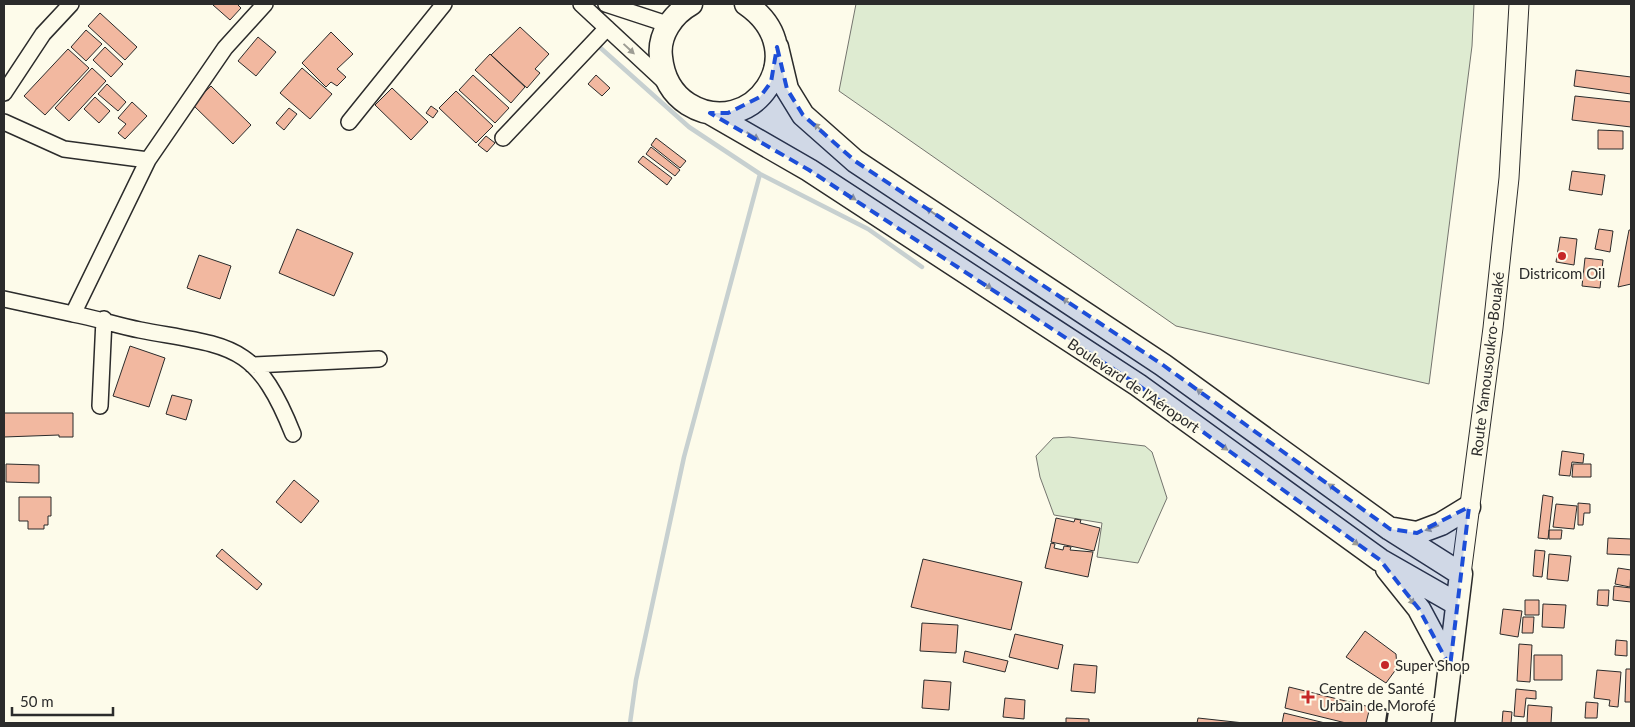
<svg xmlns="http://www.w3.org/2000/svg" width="1635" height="727" viewBox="0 0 1635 727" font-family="Lato,sans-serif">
<rect width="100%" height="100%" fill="#fdfbea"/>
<!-- green -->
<path fill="#deebd1" stroke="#74746e" d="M856 4H1474L1472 46 1429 384 1176 326 839 91Z
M1069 437 1145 446 1152 452 1167 498 1138 563 1097 557 1102 523 1054 515 1040 477 1036 456 1053 438Z"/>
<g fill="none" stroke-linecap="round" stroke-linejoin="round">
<!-- stream -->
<path stroke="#c7d0d0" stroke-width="4.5" d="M595 43 689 127 760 174 868 229 922 267
M630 723 636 680 684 457 760 174"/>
</g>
<!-- building -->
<path fill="#f2b8a0" stroke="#2b2b2b" d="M215 4H237L241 8 230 20 213 5Z
M100 13 137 47 125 60 88 26Z
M520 27 549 54 535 69 540 73 527 88 491 55Z
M86 30 102 44 86 61 71 47Z
M331 32 353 54 337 69 346 77 337 86 331 82 326 87 302 63Z
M258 37 276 52 256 76 238 61Z
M105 47 123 64 111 77 93 60Z
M68 49 89 68 45 115 24 96Z
M490 54 525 87 511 103 475 70Z
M92 68 106 81 69 121 55 108Z
M302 68 332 94 310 119 280 93Z
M1576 70 1631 77V94L1574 86Z
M473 75 509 108 495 123 459 90Z
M596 75 610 88 602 96 588 84Z
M107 84 126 102 118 111 98 94Z
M211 86 251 125 233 144 192 104Z
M392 88 428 122 411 140 375 105Z
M456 91 493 126 476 143 439 108Z
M1575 96 1631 102V127L1572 120Z
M95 97 110 111 99 123 84 109Z
M132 102 147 116 125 139 118 133 126 124 118 118Z
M431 106 438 111 433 118 426 113Z
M289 108 297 114 284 130 276 123Z
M1598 130 1623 131V149H1598Z
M486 136 495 143 487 152 478 145Z
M656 138 686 161 680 168 651 145Z
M651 147 680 170 675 176 646 154Z
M643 156 672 178 667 185 638 162Z
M1572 171 1605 175 1602 195 1569 190Z
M297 229 353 253 334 296 279 273Z
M1599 229 1613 231 1610 252 1595 249Z
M1629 230H1631V284L1618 287Z
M1560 237 1577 239 1574 265 1556 262Z
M199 255 231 266 220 299 187 288Z
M1585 258 1603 260 1600 288 1582 286Z
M130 346 165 358 149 407 113 396Z
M172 395 192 400 186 420 166 414Z
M4 413H73V437H59V435L4 437Z
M1562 451 1584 454 1583 463 1572 462 1570 476 1559 475Z
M6 464 39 465V483L6 482Z
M1573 464H1591V477H1572Z
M294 480 319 501 301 523 276 502Z
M1543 495 1553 497 1548 539 1538 538Z
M19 497H51V516H48V525H44V529H28V521H19Z
M1578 503 1590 504V513H1584L1583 525H1578Z
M1556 504 1577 506 1574 529 1553 527Z
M1056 518 1074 522 1075 519 1081 520 1080 523 1100 528 1094 551 1051 542Z
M1549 530H1562L1561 539H1549Z
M1608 538 1631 539V555L1607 554Z
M1051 543 1055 544 1054 548 1063 550 1064 546 1071 547 1070 550 1093 552 1088 577 1045 568Z
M222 549 262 584 257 590 216 556Z
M1535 550 1545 551 1542 577 1533 576Z
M1549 554 1571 556 1568 581 1547 579Z
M923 559 1022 582 1011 630 911 607Z
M1618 568 1631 570 1630 587 1615 584Z
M1614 586 1631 588V602L1613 600Z
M1598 590H1609L1608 606 1597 605Z
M1525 600H1539V615H1525Z
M1543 604 1566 605 1564 628 1542 627Z
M1503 609 1522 611 1518 637 1500 634Z
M1523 617H1534L1533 633H1522Z
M922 623 958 625 956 653 920 651Z
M1365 631 1396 654 1397 668 1386 683 1346 657Z
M1015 634 1063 645 1058 669 1009 657Z
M1616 640 1627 641V656L1615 655Z
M1519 644 1532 645 1530 682 1517 681Z
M965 651 1008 661 1005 672 963 662Z
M1534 655H1562V680H1534Z
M1074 664 1097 666 1095 693 1071 691Z
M1626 669H1631V702H1625Z
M1597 670 1621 672 1618 707 1609 706 1610 700 1594 698Z
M924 680 951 682 949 710 922 708Z
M1289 687 1370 707 1366 723H1346L1285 708Z
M1516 689 1536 691V699L1526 698 1524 717 1514 716Z
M1005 698 1025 700 1024 719 1003 717Z
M1586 702 1598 703 1597 718H1585Z
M1528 705 1552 707 1551 723H1527Z
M1503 711 1512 712 1511 723H1502Z
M1284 713 1325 723H1282Z
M1066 718 1089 719V723H1066Z
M1198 718 1244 723H1197Z"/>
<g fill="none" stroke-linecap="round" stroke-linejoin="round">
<defs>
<path id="minor" d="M581 4 666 83
M606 4 670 25
M4 93 43 34 71 4
M4 122 64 149 148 160 225 48 265 4
M349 122 444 4
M503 138 607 28
M4 299 73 314 148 160
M73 314C96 318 118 326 140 330 230 347 256 341 293 434
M252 365 379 359
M100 406 104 319"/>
<path id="major" d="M1461 574 1493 328 1509 178 1519 4"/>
<path id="highway" d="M691 4C673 14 658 35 661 57 663 77 671 93 688 104 751 143 817 53 746 4
M777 47 787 89 803 115 855 161 1163 365 1390 529 1461 574 1443 723
M710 113 809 170 1138 385 1380 560 1457 604
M1394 529 1417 533 1441 524 1469 507
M1387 569 1419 609 1450 667"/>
</defs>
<!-- minor casing -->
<use href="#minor" stroke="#2b2b2b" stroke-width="18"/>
<!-- major casing -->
<use href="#major" stroke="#2b2b2b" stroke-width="21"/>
<!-- highway casing -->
<use href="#highway" stroke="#2b2b2b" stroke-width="25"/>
<!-- minor -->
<use href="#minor" stroke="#fdfbea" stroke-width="15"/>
<!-- major -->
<use href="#major" stroke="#fdfbea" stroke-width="19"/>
<!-- highway -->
<use href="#highway" stroke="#fdfbea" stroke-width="22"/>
<!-- wall -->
<path stroke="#2b2b2b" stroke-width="2.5" d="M1370 707 1388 710 1386 723"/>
</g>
<!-- one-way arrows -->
<defs><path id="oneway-solid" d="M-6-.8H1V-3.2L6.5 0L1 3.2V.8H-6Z" transform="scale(1.25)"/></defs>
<g fill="#9e9d94">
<use href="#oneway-solid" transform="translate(629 49) rotate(43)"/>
<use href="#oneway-solid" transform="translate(819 128) rotate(-139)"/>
<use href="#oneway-solid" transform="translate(753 136) rotate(31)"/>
<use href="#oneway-solid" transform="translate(850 196) rotate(33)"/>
<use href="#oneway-solid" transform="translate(932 212) rotate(-146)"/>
<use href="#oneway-solid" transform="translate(986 285) rotate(33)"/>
<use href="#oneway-solid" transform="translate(1068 302) rotate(-146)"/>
<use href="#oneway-solid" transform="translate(1202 393) rotate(-144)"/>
<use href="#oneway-solid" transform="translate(1222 446) rotate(36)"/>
<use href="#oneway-solid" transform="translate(1334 488) rotate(-144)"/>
<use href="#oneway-solid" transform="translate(1432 528) rotate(160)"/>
<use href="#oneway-solid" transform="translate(1353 541) rotate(36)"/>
<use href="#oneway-solid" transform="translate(1410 599) rotate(52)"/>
</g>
<!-- marked area -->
<path fill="#1d4ed8" fill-opacity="0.2" stroke="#1d4ed8" stroke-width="4" stroke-dasharray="10 6" stroke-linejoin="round" d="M777 47 787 89 803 115 855 161 1163 365 1390 529 1417 533 1469 507 1450 667 1419 609 1380 560 1138 385 809 170 710 113H728L760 97 771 82Z"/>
<!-- markers -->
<g fill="#c62828" stroke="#fdfbea" stroke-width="2">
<circle cx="1562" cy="256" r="5"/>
<circle cx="1385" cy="665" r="5"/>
<path d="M1305.5 689.5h5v5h5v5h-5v5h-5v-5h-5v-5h5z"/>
</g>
<g text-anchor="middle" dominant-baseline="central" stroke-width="4" stroke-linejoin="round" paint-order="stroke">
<!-- poi labels -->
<g font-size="15" fill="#2b2b2b" stroke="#fdfbea" text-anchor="start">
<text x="1562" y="273" text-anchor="middle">Districom Oil</text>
<text x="1395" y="665">Super Shop</text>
<text x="1319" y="688">Centre de Santé<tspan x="1319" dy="17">Urbain de Morofé</tspan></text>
</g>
<!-- street labels -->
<g font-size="15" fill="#2b2b2b" stroke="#fdfbea">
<text transform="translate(1487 364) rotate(-83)">Route Yamousoukro-Bouaké</text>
<text transform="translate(1134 385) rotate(34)">Boulevard de l'Aéroport</text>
</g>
</g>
<!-- border -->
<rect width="1635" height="727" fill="none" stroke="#2b2b2b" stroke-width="10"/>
<!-- scale -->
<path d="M12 707v8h101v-8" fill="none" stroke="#2b2b2b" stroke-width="2.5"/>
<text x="20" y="707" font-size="15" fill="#2b2b2b" stroke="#fdfbea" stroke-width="4" paint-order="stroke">50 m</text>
</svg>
